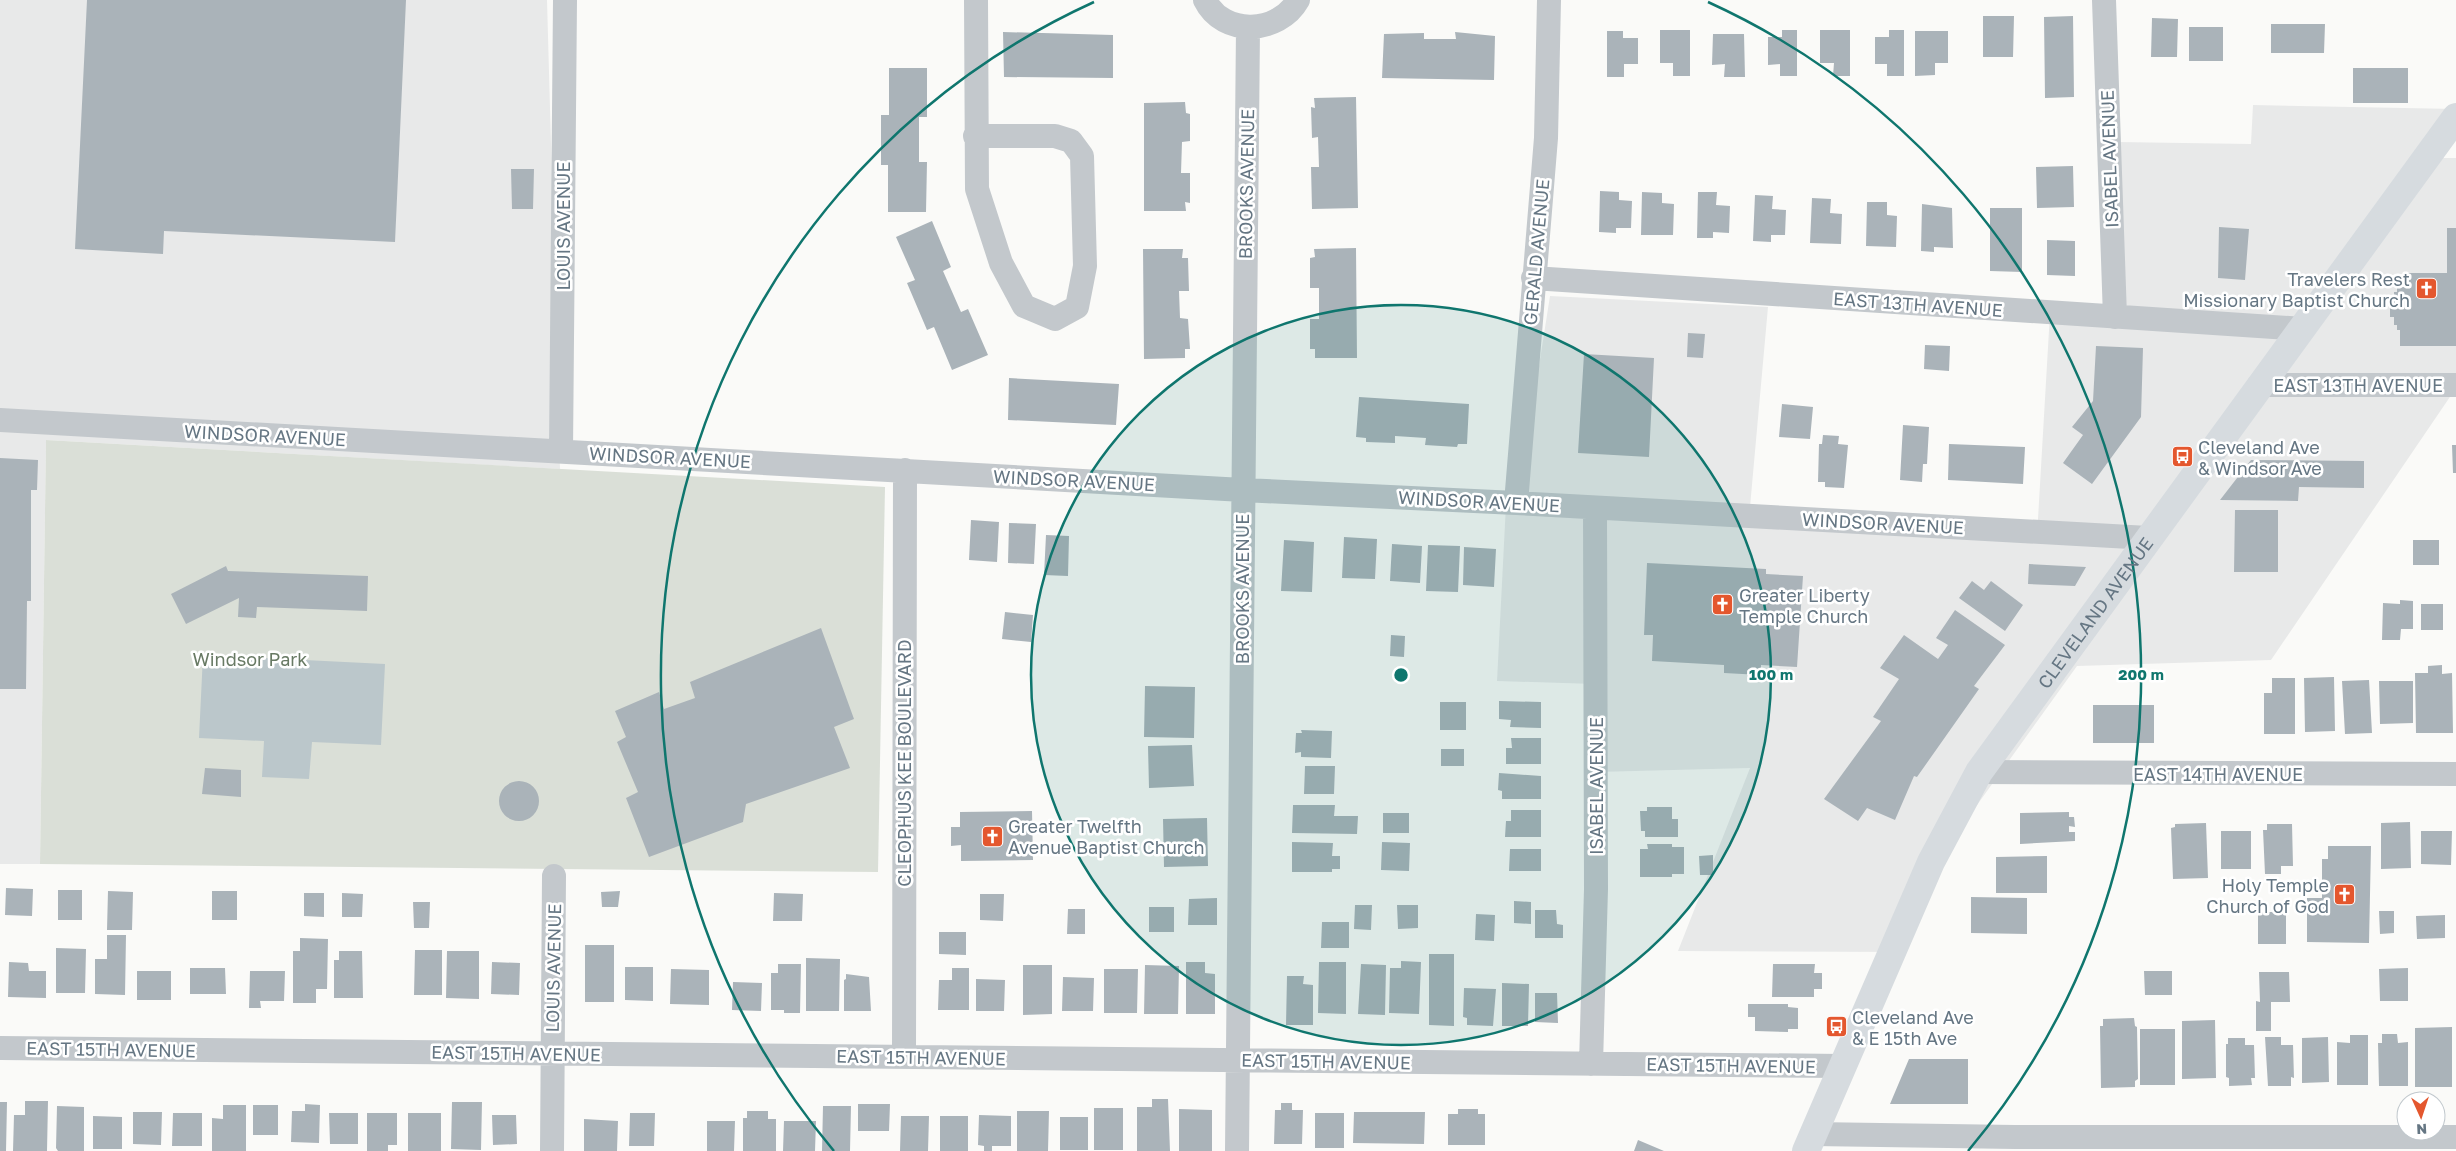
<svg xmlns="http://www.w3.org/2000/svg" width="2456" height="1151" viewBox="0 0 2456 1151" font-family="'Golos Text',sans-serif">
<rect width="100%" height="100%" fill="#fafaf8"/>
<!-- built -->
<path fill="#e8e9e9" d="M0 0H547L560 469 46 440 40 864H0Z
M2253 105 2456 109 2429 158H2456V388L2271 660 2077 666 1954 837 1903 952 1678 951 1750 768 1597 772 1594 684 1497 681 1506 504 1519 493 1550 296 1768 307 1749 518 2037 536 2050 313 2114 315 2117 142 2251 144Z"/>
<!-- green -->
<path fill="#dadfd7" d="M46 440 885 487 878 872 40 864Z"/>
<!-- water -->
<path fill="#bbc7cb" d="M203 655 385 664 381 745 312 742 309 779 262 777 264 741 199 738Z"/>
<!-- building -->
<path fill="#aab3b9" d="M87 0H406L395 242 164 231 163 254 75 249Z
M1983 16H2014L2013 57H1983Z
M2073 16 2074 97 2045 98 2044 17Z
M2152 18 2178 19 2177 57H2151Z
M2271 24H2325L2324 53H2271Z
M2189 27H2223V61H2189Z
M1660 30H1690V76H1673V63H1660Z
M1782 30H1797V76H1780V64L1768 65V37H1782Z
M1820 30H1850V76H1833L1834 63H1820Z
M1889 30H1904V76H1887V64H1875V37H1889Z
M1607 31H1623V38H1638V64H1624V77H1607Z
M1915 31H1948V63H1935V75L1915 76Z
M1003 32 1113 35V78L1004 77Z
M1455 32 1495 36 1494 80 1382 78 1384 34 1424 33V39H1456Z
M1713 34H1744L1745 77H1724L1725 64 1712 65Z
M889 68H927V117H919V162H927L926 212H888V165H881V115H889Z
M2353 68H2408V103H2353Z
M1356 97 1358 208 1312 209 1311 167H1319L1318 137 1312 138 1311 107 1315 108 1314 98Z
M1185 102 1186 113 1190 114V141L1182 142 1181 173H1190V203L1185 202 1186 211H1144V103Z
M2073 166 2074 207 2037 208 2036 167Z
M511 169H534L533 209H512Z
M1600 191 1619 192V200L1632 201 1631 228H1616V233L1599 232Z
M1642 192 1662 193V203L1674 204 1673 235H1641Z
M1698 192H1717L1716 205 1730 206 1729 233 1713 232V238H1697Z
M1755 195 1773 196 1772 209 1786 210 1785 235H1771V242L1753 241Z
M1812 198 1831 199 1830 213 1842 214 1841 244 1810 243Z
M1867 202H1887V215L1897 216 1896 247 1866 246Z
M1922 204 1952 208 1953 248 1934 247V252L1921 251Z
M1990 208H2022V272L1990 271Z
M932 221 951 267 943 271 961 312 968 309 988 355 952 370 934 327 927 330 907 283 915 280 896 237Z
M2219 227 2249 229 2245 280 2218 278Z
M2447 228H2456V346H2400V330H2397V325H2394V317H2390V301H2394V292H2397V287H2405L2404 273H2447Z
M2047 240 2075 241V276L2047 275Z
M1356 248 1357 358H1315V349H1310V319H1319V288H1310V258L1315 257 1314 249Z
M1143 249H1183L1182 258H1188L1189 291H1179L1180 318 1188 319 1190 349H1185V358L1144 359Z
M1688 333 1705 334 1703 358 1687 357Z
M1925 345 1950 346 1949 371 1924 369Z
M2096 346 2143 348 2141 417 2092 484 2063 463 2083 435 2072 427 2093 401Z
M1584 354 1654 358 1649 457 1578 453Z
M1009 378 1119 384 1116 425 1008 420Z
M1359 397 1469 404 1467 444H1458L1457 447 1425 445 1426 438 1395 436V443L1366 442V438L1356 437Z
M1782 404 1813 407 1810 439 1779 437Z
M1903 425 1929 427 1927 464H1923L1922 482 1900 480Z
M1823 435 1839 436 1838 444 1848 445 1844 488 1825 487V482H1818L1819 444H1822Z
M1949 444 2025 447 2023 484 1948 480Z
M2452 445H2456V473H2453Z
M0 458 38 460 37 490H31V601H27L26 689H0Z
M2251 460 2364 461V488L2299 487 2298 501 2220 500Z
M2235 510H2278V572H2234Z
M971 520 999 522 997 562 969 560Z
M1009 523 1036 524 1034 564 1008 563Z
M1046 535 1069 536 1068 576 1044 575Z
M1344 537 1377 539 1375 579 1342 578Z
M1284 540 1314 542 1312 592 1281 591Z
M2413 540H2439V565H2413Z
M1392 544 1422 546 1420 583 1390 581Z
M1428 545 1460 546 1458 592 1426 591Z
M1464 547 1496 549 1494 587 1463 585Z
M1647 563 1766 569V574L1803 576 1797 667 1761 665V675L1724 673V665L1652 661 1653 635H1644Z
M2029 564 2086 567 2075 586 2028 584Z
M226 566 228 571 368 576 367 611 257 607 256 618 238 617 239 598 186 624 171 594Z
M1972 581 1984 590 1991 581 2023 605 2005 631 1959 598Z
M2400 600 2413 601V629H2401L2400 640H2382L2383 603 2400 604Z
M2421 604H2443V630H2421Z
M1955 610 2005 645 1974 686 1979 689 1917 777 1914 776 1895 820 1867 808 1858 821 1824 799 1881 721 1873 717 1899 679 1880 668 1904 635 1938 659 1948 645 1936 638Z
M1005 612 1033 615 1031 642 1002 639Z
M821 628 854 719 834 727 850 768 746 804 743 822 649 857 626 798 638 792 617 742 626 737 615 711 659 692 664 709 695 698 690 682Z
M1391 635 1405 636 1404 657 1390 656Z
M2442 665V674L2452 673 2453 733H2416L2415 673H2428V666Z
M2334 677 2335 731 2305 732 2304 678Z
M2272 678H2295V734H2264V693H2272Z
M2369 680 2372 733 2345 734 2342 681Z
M2379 681H2413V723L2380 724Z
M1145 686 1195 687 1194 738 1144 737Z
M1499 701 1541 702V728L1510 727 1511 720 1499 719Z
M1440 702H1466V730H1440Z
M2093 705H2154V743H2093Z
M1301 730 1332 731 1331 758 1301 757V752L1295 753 1296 733H1302Z
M1511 738H1541V764H1506V748H1512Z
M1192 745 1194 786 1149 788 1148 746Z
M1441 749H1464V766H1441Z
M1305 766H1335L1334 794H1304Z
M205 768 241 770V797L202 794Z
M1499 773 1541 776V799H1502V791L1498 790Z
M499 801a20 20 0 1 1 40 0a20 20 0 1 1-40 0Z
M1293 805H1335L1334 816H1358L1357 834 1292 833Z
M1647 807H1672V819H1678V837H1645V831H1641L1640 811H1647Z
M1511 810H1541V837H1505L1506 821H1511Z
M1032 811 1033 860 961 861V845L951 846V827H960V812Z
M2069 812V817H2074L2075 827 2069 826V832H2075V841L2020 844V813Z
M1383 813H1409V833H1383Z
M1207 818 1208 866 1164 867 1163 819Z
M2410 822 2411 868 2381 869V823Z
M2206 823 2208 878 2173 879 2171 828 2175 827V824Z
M2267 824H2292L2293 866H2281V874H2265L2263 830H2267Z
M2221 831H2251V869H2221Z
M2421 831H2452L2451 865 2421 864Z
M1292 842 1333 843 1332 856H1340V869H1332V872H1292Z
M1382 842 1410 843 1409 871 1381 870Z
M1647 844H1672V847H1684V874H1672V877H1640V849H1648Z
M2328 846H2371L2369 943 2307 942V898H2322V859H2328Z
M1510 849H1541V871H1509Z
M1713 855V875H1700L1699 856Z
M2047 856V893H1996V857Z
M6 888 33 889 32 916 5 915Z
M58 890H82V920H58Z
M108 891 133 892 132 930H107Z
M212 891H237V920H212Z
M620 891 618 907H602L601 892Z
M304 893H324V917L304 916Z
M342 893 363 894 362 917H342Z
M774 893 803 894 802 921H773Z
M980 894H1004L1003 921 980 920Z
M1971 897 2027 898V934L1971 933Z
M1217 898V925H1188L1189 899Z
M1514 901 1531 902V924L1514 923Z
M413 902H430L429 928H414Z
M1355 905H1372L1371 930 1354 929Z
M1397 905H1418V928L1398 929Z
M1149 907H1174V932H1149Z
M1068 909H1085V934H1067Z
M1535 910H1556L1557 924 1563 925V938H1535Z
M2379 911H2394V933L2380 934Z
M2258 912H2286V944H2258Z
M1476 914 1495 915 1494 941 1475 940Z
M2445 915V938L2417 939 2416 916Z
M1322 922H1349V948H1321Z
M939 932H966V955L939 954Z
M107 935H126L125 995 95 994V959H107Z
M300 938 328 939 327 989H316V1003H293V951H300Z
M585 945H614V1002H585Z
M56 948 86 949 85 993H56Z
M415 950H442V995H414Z
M339 951H362L363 998H334V960H339Z
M447 951H479V999L446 998Z
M1429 954H1454V1026L1429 1025Z
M806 958 840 959 839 1011H806Z
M1401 961 1421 962 1419 1014 1389 1013 1390 968H1401Z
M9 962 28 963 29 971H46V998L8 997Z
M492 962 520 963 519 995 491 994Z
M1186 962H1205V973L1215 974V1014H1186Z
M1319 962H1346V1014L1318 1013Z
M778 964H801L800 1013H784V1010H771V973H778Z
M1361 964 1386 965 1385 1015 1358 1014Z
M1773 964H1815L1814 973H1822V989H1814V997H1772Z
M1023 965H1052V1014L1023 1015Z
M1145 965 1179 966 1178 1014H1144Z
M625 967H653V1001L625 1000Z
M190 968H225L226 994H190Z
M952 968H969V1010H938L939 980H952Z
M2408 968V1001H2380L2379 969Z
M671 969 709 970V1005L670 1004Z
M1104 969H1138L1137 1013H1104Z
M137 971H171V1000H137Z
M250 971H285L284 1001H260L261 1008H249Z
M2144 971H2172V995H2145Z
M2259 972H2289L2290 1002H2271V1031H2256V1001L2260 1002Z
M846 974 869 977 871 1011H844V980L846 979Z
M1287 976H1304L1303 984 1313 985V1025H1286Z
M1063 977 1094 978 1093 1011H1062Z
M976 979 1005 980 1004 1011H976Z
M733 982 762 983 761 1011 732 1010Z
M1502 983 1529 984 1528 1026H1502Z
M1464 988 1496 989 1493 1026 1467 1025V1018L1463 1017Z
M1535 993H1557L1558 1023 1535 1022Z
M1748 1004H1788V1007L1798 1008V1029H1788V1032L1755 1031V1017H1748Z
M2134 1018 2135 1026 2137 1027 2138 1079 2135 1081V1087L2101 1088 2100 1026H2103V1019Z
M2215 1020 2216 1078 2182 1079V1021Z
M2452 1027V1087H2415V1028Z
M2140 1029H2175V1085H2140Z
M2382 1034H2397L2398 1043 2408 1042V1086H2379L2378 1043H2382Z
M2350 1035H2368V1085H2337V1042L2350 1043Z
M2265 1037H2281V1045H2293L2294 1078 2291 1077V1086H2268Z
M2328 1037 2329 1082 2302 1083V1038Z
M2228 1038H2245V1045H2254L2255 1078H2251L2252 1085 2229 1086V1078L2226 1077V1044H2228Z
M1909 1059H1968V1104H1890Z
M1152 1099H1168L1170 1151H1137V1107H1152Z
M25 1101H48L47 1151H13L14 1115H25Z
M0 1102H7L6 1151H0Z
M452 1102H482L481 1150 451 1149Z
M1281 1103H1292V1110H1303L1302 1144H1274L1275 1110H1281Z
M305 1104 320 1105 319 1143 291 1142 292 1111H305Z
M858 1104H890L889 1131H858Z
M223 1105H246V1151H212V1118L223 1119Z
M253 1105H278V1135H253Z
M57 1106 84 1107V1151H58L56 1148Z
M823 1106H851L850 1151H822Z
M1094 1108H1123V1150H1094Z
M1179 1109 1212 1110V1151H1179Z
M1458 1109H1478V1114H1485V1145H1448V1114H1458Z
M747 1111H768V1119H776V1151H743V1118H747Z
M1017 1111H1049L1048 1151H1017Z
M133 1112H162L161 1145 133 1144Z
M1354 1112H1425L1424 1144 1353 1143Z
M173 1113H202V1146H172Z
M329 1113H358V1144H330Z
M367 1113H397V1145H388V1151H367Z
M408 1113H441V1151H408Z
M630 1113H655L654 1146H629Z
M1315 1113H1344V1148H1315Z
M492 1115H516L517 1144 493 1145Z
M979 1115 1011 1116V1146H992V1151H984V1146L978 1145Z
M93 1116 122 1117V1149H93Z
M901 1116H929L928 1151H900Z
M940 1116H968V1151H940Z
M1060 1117H1088V1150H1060Z
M584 1119 618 1121 617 1151H584Z
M707 1121H735L734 1151H707Z
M784 1121H816L815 1151H783Z
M1638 1140 1664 1151H1634Z"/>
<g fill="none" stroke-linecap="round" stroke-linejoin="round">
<!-- minor -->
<path stroke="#c3c8cc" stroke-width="24" d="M1205 0C1223 37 1279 34 1298 0
M2104 0 2115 317
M975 136H1055L1071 141 1082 156 1085 266 1077 307 1055 319 1024 306 1001 263 977 189 976 0
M1533 278 2303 329
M2259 385H2456
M0 420 1243 490 1516 503 2148 538
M561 451 565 0
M1516 503 1546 138 1549 0
M1979 772 2456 774
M0 1048 1842 1066
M904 1057 905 470
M1591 1064 1596 889 1595 508
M1813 1134 2015 1137H2456
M552 1151 554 876
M1237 1151 1248 28"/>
<!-- major -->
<path stroke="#d6dbdf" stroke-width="28" id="s1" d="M1806 1151 1931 862 1979 772 2456 117"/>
</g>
<!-- distance rings -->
<circle cx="1401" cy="675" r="370" fill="#0f766e" fill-opacity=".12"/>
<g fill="none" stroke="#0f766e" stroke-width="2.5">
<circle cx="1401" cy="675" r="370"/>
<path d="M834 1151A740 740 0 0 1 1094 2M1708 2A740 740 0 0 1 1968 1151"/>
</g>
<!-- icons -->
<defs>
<symbol id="church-square" viewBox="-11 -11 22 22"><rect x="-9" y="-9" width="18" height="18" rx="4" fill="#e4572e" stroke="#fff"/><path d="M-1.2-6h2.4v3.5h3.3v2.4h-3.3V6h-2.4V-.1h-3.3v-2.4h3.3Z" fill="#fff"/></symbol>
<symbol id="bus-square" viewBox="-11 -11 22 22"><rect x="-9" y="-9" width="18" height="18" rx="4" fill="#e4572e" stroke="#fff"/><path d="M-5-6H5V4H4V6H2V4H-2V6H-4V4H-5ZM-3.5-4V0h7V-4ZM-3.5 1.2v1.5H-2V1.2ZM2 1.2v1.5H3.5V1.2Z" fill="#fff"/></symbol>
</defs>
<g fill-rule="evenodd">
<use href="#church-square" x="2414" y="276" width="25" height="25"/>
<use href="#bus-square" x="2170" y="444" width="25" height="25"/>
<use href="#church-square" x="1710" y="592" width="25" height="25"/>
<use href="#church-square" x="980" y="824" width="25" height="25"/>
<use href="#church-square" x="2332" y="882" width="25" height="25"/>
<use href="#bus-square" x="1824" y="1014" width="25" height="25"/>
</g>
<g text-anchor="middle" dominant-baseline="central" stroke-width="5" stroke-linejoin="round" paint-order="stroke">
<!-- street labels -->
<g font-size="18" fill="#657683" stroke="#fff">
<text transform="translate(2109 159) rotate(-92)">ISABEL AVENUE</text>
<text transform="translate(1246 184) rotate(-89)">BROOKS AVENUE</text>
<text transform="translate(563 226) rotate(-90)">LOUIS AVENUE</text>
<text transform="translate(1536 252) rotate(-85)">GERALD AVENUE</text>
<text transform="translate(1918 304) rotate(4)">EAST 13TH AVENUE</text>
<text x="2358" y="385">EAST 13TH AVENUE</text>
<text transform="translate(265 435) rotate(3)">WINDSOR AVENUE</text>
<text transform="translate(670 457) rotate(3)">WINDSOR AVENUE</text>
<text transform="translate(1074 480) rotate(3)">WINDSOR AVENUE</text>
<text transform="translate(1479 501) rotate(3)">WINDSOR AVENUE</text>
<text transform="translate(1883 523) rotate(3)">WINDSOR AVENUE</text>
<text transform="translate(1242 589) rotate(-90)">BROOKS AVENUE</text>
<text stroke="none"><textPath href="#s1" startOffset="614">CLEVELAND AVENUE</textPath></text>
<text transform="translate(904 763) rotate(-90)">CLEOPHUS KEE BOULEVARD</text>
<text x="2218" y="774">EAST 14TH AVENUE</text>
<text transform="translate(1596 786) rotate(-90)">ISABEL AVENUE</text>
<text transform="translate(553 968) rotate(-89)">LOUIS AVENUE</text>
<text transform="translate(111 1049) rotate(1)">EAST 15TH AVENUE</text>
<text transform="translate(516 1053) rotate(1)">EAST 15TH AVENUE</text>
<text transform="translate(921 1057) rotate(1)">EAST 15TH AVENUE</text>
<text transform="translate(1326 1061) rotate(1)">EAST 15TH AVENUE</text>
<text transform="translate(1731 1065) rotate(1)">EAST 15TH AVENUE</text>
</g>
<!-- poi labels -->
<g font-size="18" fill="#657683" stroke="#fff" text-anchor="start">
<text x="2410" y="279" text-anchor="end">Travelers Rest<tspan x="2410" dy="21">Missionary Baptist Church</tspan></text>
<text x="2198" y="447">Cleveland Ave<tspan x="2198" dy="21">&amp; Windsor Ave</tspan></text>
<text x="1739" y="595">Greater Liberty<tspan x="1739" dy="21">Temple Church</tspan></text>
<text x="1008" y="826">Greater Twelfth<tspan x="1008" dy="21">Avenue Baptist Church</tspan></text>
<text x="2329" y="885" text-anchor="end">Holy Temple<tspan x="2329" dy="21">Church of God</tspan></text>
<text x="1852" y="1017">Cleveland Ave<tspan x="1852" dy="21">&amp; E 15th Ave</tspan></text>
</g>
<!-- park labels -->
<g font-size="18" fill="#687a64" stroke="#fff">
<text x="250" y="659">Windsor Park</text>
</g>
</g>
<circle cx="1401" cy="675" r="8" fill="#0f766e" stroke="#fff" stroke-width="2.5"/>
<g font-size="15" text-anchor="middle" font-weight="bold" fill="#0f766e" stroke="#fff" stroke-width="5" stroke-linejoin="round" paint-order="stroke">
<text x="1771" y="680">100 m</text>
<text x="2141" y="680">200 m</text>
</g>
<!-- north arrow -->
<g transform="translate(2421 1116) rotate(177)"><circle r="24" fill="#ffffff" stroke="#c1c8cd"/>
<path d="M0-4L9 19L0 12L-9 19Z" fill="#e4572e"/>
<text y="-8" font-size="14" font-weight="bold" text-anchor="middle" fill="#657683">N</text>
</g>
</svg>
